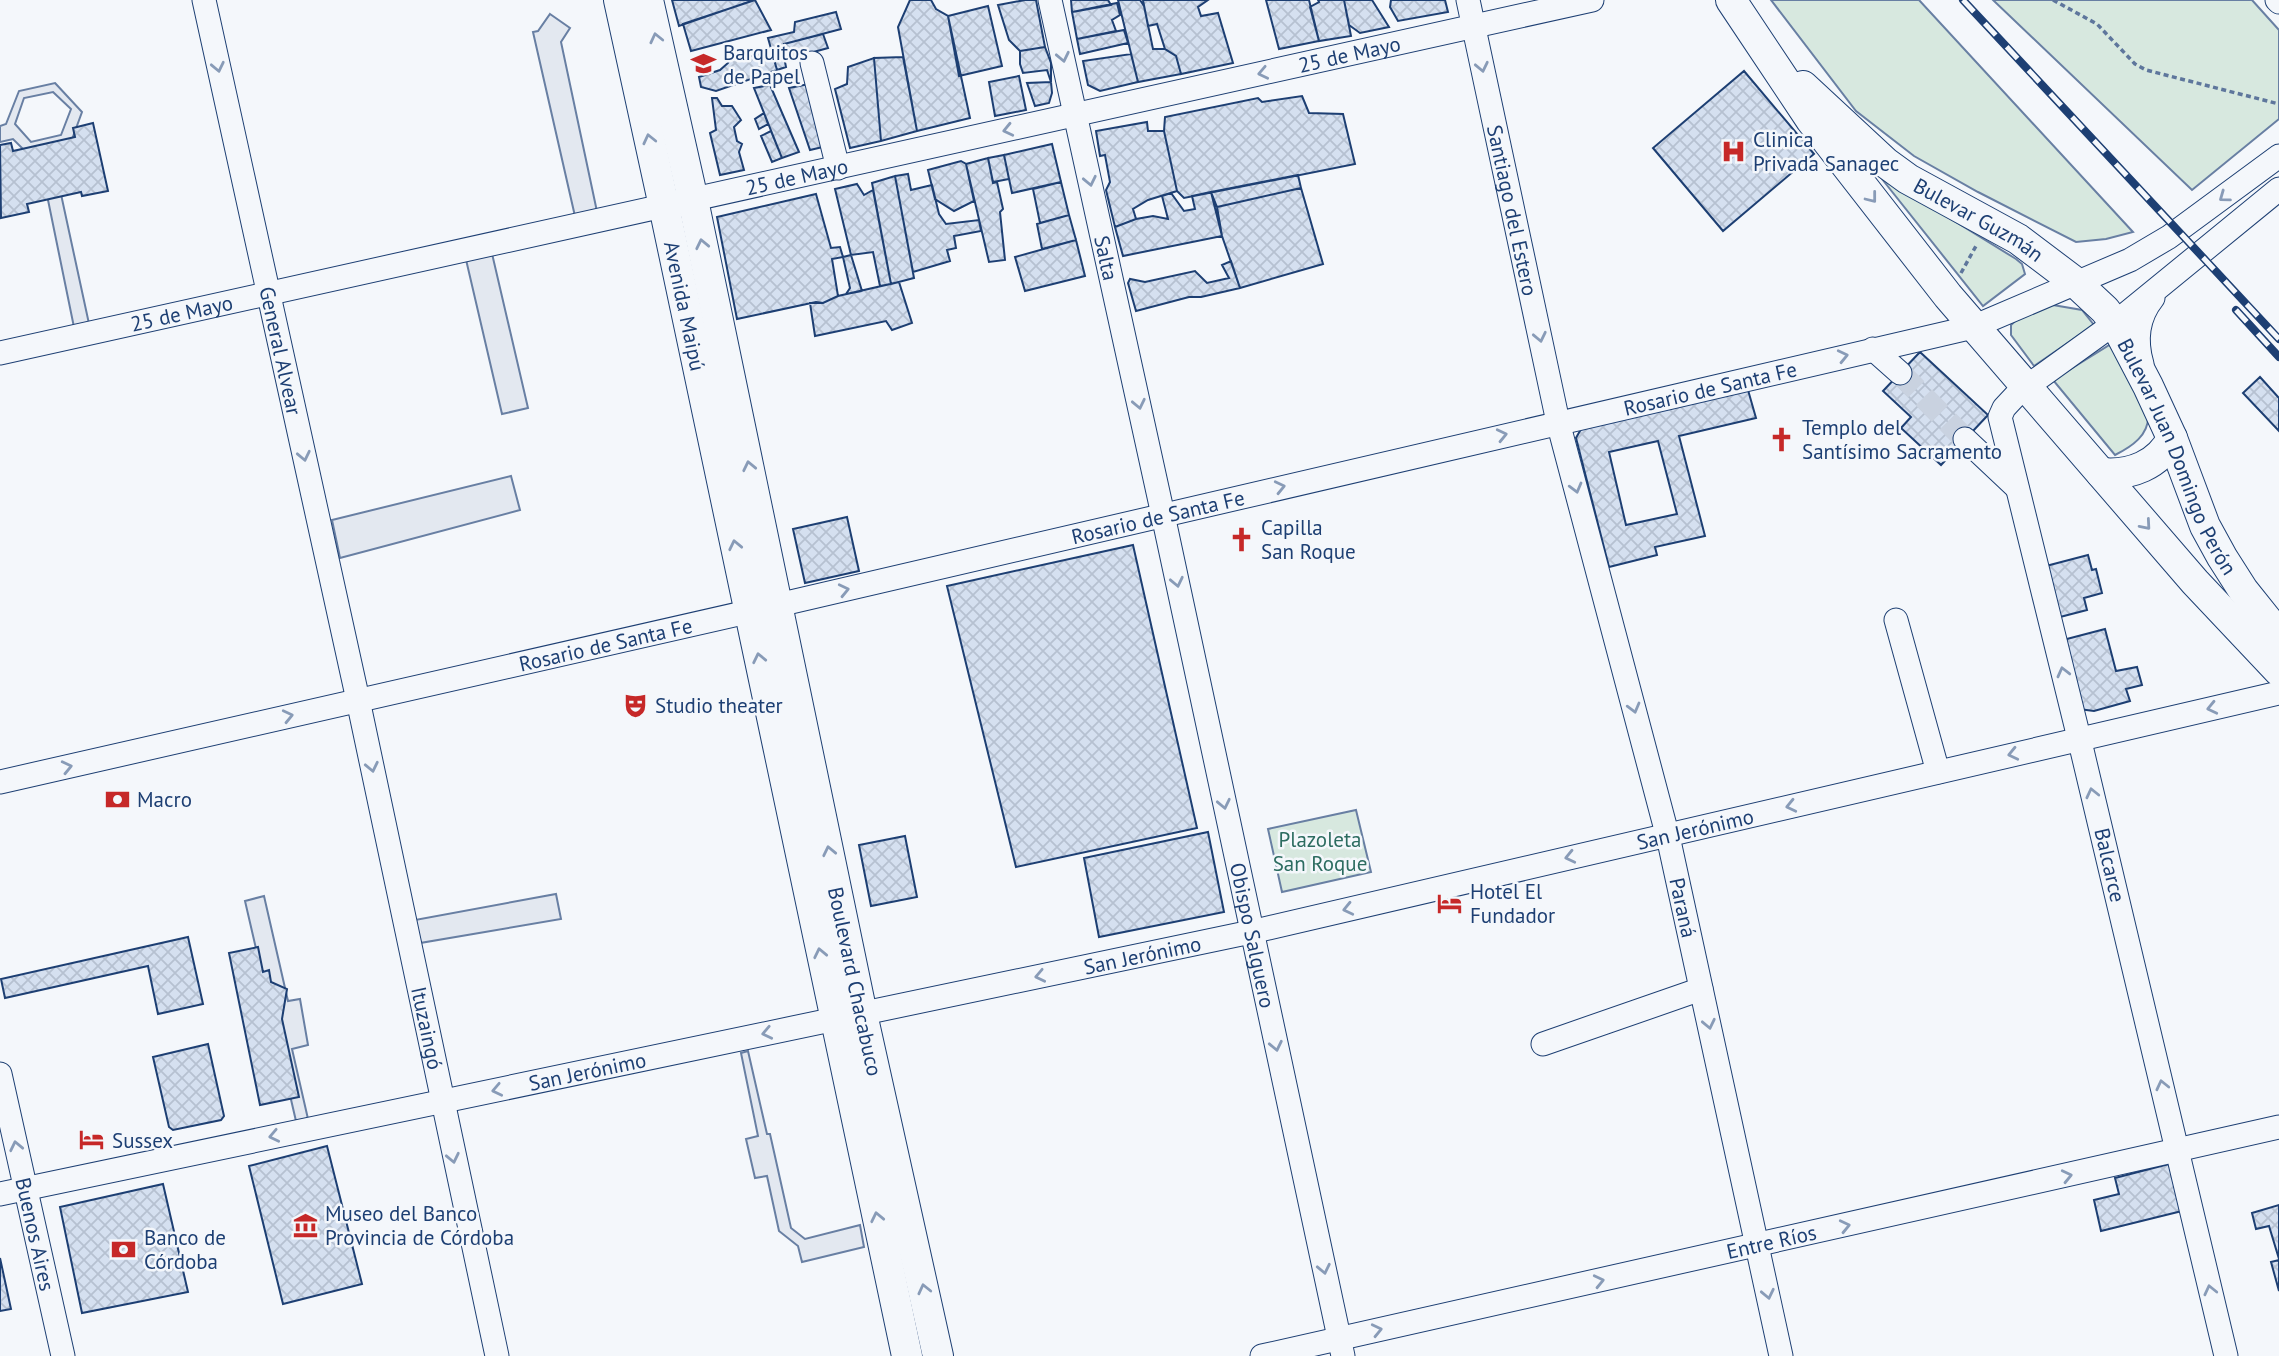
<svg xmlns="http://www.w3.org/2000/svg" width="2279" height="1356" viewBox="0 0 2279 1356" font-family="'PT Sans',sans-serif">
<defs>
<pattern id="building-cross-hatch" width="8" height="8" patternUnits="userSpaceOnUse" patternTransform="scale(1.75)"><rect width="8" height="8" fill="#d5e0f0"/><path d="M0 0l8 8M0 8l8-8" fill="none" stroke="#b6c1d1"/></pattern>
</defs>
<rect width="100%" height="100%" fill="#f4f7fb"/>
<!-- green -->
<path fill="#d7e8df" stroke="#687fa3" stroke-width="2" d="M1771 0H1919L2133 232 2106 239 2076 242 1978 192 1914 156 1856 111Z
M1993 0H2252L2279 30V119L2192 190Z
M1878 174 2016 259 2022 264 2025 274 1983 306Z
M2047 304 2082 310 2094 325 2034 366 2011 335V325L2026 311Z
M2111 344C2118 356 2147 405 2148 414 2150 435 2131 447 2115 455L2053 380Z
M1356 810 1371 872 1282 892 1268 829Z"/>
<!-- parking -->
<path fill="#e3e8f0" stroke="#687fa3" stroke-width="2" fill-rule="evenodd" d="M550 14 570 28 561 42 599 221 577 225 533 32 538 31Z
M55 83 82 112 71 142 51 148 91 333 76 337 38 151 27 153 13 139 0 142V126L6 124 19 91ZM53 92 71 109 61 135 31 142 15 124 24 98Z
M490 245 528 408 502 414 464 251Z
M511 476 520 510 340 558 332 520Z
M556 894 561 919 420 943 415 920Z
M264 896 288 1001 300 999 308 1045 292 1049 308 1119 296 1121 245 901Z
M748 1051 767 1134H770L791 1228 805 1239 860 1225 864 1247 802 1262 798 1246 779 1231 767 1176 755 1178 746 1139 758 1136 741 1053Z"/>
<!-- building -->
<path fill="url(#building-cross-hatch)" stroke="#1d3f73" stroke-width="2" fill-rule="evenodd" d="M672 0H754L679 26Z
M755 0 771 30 691 51 683 24Z
M910 0H931L936 9 948 16 970 118 917 131 898 27Z
M1025 0H1036L1045 47 1020 51 1009 40 998 5Z
M1071 0H1108L1111 5 1072 12Z
M1118 0H1140L1144 6 1153 49H1165L1176 56 1181 74 1138 82Z
M1143 0H1208L1198 7 1201 16 1218 13 1233 63 1181 74 1176 56 1165 49 1157 24 1148 26Z
M1266 0H1309L1319 41 1279 49Z
M1318 0H1344L1351 36 1319 41 1310 7 1319 2Z
M1344 0H1372L1389 27 1360 33 1349 25Z
M1391 0H1445L1448 12 1398 21 1390 7Z
M1117 3 1120 15 1112 20 1116 31 1077 39 1072 12Z
M988 6 1002 66 959 76 948 16Z
M836 12 841 29 784 44 783 52 786 67 777 70 768 38 794 32 795 22Z
M1124 30 1128 43 1080 54 1077 39Z
M823 34 828 48 788 59 784 44Z
M1045 47 1051 63V82L1047 70 1023 73 1020 64V51Z
M772 52 777 70 716 91 701 87 699 77 720 70 728 63 731 56 737 59Z
M1131 54 1138 82 1100 91 1088 85 1083 61Z
M903 57 917 131 881 141 874 58Z
M874 58 881 141 850 148 835 89 847 84 848 67Z
M1744 71 1814 154 1723 231 1653 148Z
M1019 76 1026 110 995 116 989 82Z
M1051 82 1052 93 1049 103 1035 106 1027 83Z
M814 83 827 146 810 150 789 88Z
M770 85 799 152 782 158 754 88Z
M1302 96 1309 113 1343 114 1355 164 1184 198 1177 191 1164 131 1165 117 1258 98 1262 102Z
M712 98H717L722 106H732L741 120 734 127 737 141 742 144 739 152 744 170 720 175 710 133 716 130Z
M764 113 768 124 759 129 755 119Z
M1147 122 1148 131H1164L1177 191 1148 200 1133 209 1136 219 1115 227 1106 190 1110 182 1105 155 1100 156 1096 131Z
M93 123 108 191 82 196 81 192 27 204 29 212 1 218 0 145 11 143 13 151 75 137 73 128Z
M771 131 782 158 772 162 761 136Z
M1052 144 1061 182 1012 193 1004 155Z
M1004 155 1009 179 993 182 988 158Z
M988 158 993 183 997 182 1003 209 1000 212 1005 260 989 262 966 164Z
M961 161 966 164 974 201 954 211 935 199 928 170Z
M908 174 911 190 932 185 939 214 946 224 979 220 981 231 954 236 956 248 947 250 950 261 913 272 895 176Z
M1298 175 1301 188 1217 207 1211 192Z
M895 176 914 278 891 284 872 183Z
M1061 182 1069 215 1040 223 1033 189Z
M857 184 864 195 873 190 891 284 880 286 873 252 851 255 835 189Z
M1301 188 1323 264 1240 288 1222 236 1217 207Z
M1211 192 1222 236 1123 256 1115 227 1136 219 1153 216 1168 219 1162 196 1171 193 1184 211 1195 209 1192 196Z
M816 194 831 248 840 247 843 257 832 259 838 296 823 303 816 302 737 319 717 217Z
M1069 215 1076 240 1042 249 1037 224Z
M1076 240 1085 276 1025 291 1015 257Z
M851 255 862 291 846 294 850 288 843 257Z
M1231 261 1240 288 1201 297H1189L1136 311 1128 283 1130 279 1145 282 1195 271 1207 283 1229 278 1222 265Z
M899 282 912 323 892 330 886 321 815 336 810 303H823L838 296Z
M1920 352 1988 415 1941 465 1901 428 1911 417 1883 391Z
M2260 377 2279 398V431L2243 393Z
M1748 390 1756 418 1679 436 1705 536 1655 547 1657 555 1609 567 1576 438 1581 429ZM1658 441 1677 514 1626 525 1609 452Z
M847 517 859 571 805 583 793 529Z
M1133 545 1197 828 1016 867 947 586Z
M2088 555 2092 570 2096 569 2102 593 2084 598 2087 610 2060 617 2046 566Z
M2105 629 2116 671 2137 667 2142 685 2126 689 2130 701 2094 711 2079 709 2063 640Z
M1208 832 1224 912 1099 937 1084 858Z
M905 836 917 897 871 906 859 845Z
M188 937 203 1004 158 1014 148 966 5 998 1 979Z
M258 947 263 972 269 970 271 982 287 989 282 1019 299 1097 260 1105 229 953Z
M208 1044 224 1116 221 1120 173 1130 169 1127 153 1057Z
M327 1146 362 1284 283 1304 249 1166Z
M2169 1164 2182 1211 2101 1231 2094 1200 2119 1194 2115 1178Z
M163 1184 188 1292 82 1313 60 1207Z
M2279 1205V1259L2269 1226 2256 1229 2252 1213Z
M0 1258 11 1309 0 1311Z
M2279 1260V1291L2271 1262Z"/>
<g fill="none" stroke-linecap="round" stroke-linejoin="round">
<!-- minor-tunnel -->
<path stroke="#c9d2e0" stroke-width="23" stroke-dasharray="23 11" stroke-linecap="butt" d="M1900 373 1965 439"/>
<defs>
<g id="minor">
<path id="s1" d="M204 0 358 700 497 1356"/>
<path id="s2" d="M1050 0 1163 515 1343 1356"/>
<path id="s3" d="M1468 0 1558 422 1669 841 1781 1356"/>
<path d="M2277 0 2279 2"/>
<path d="M812 63 838 168"/>
<path d="M1873 349 1900 373"/>
<path id="s4" d="M0 353 1592 0"/>
<path d="M2142 364C2135 340 2137 318 2153 298"/>
<path d="M1965 439 2017 488"/>
<path d="M1896 620 1938 772"/>
<path id="s5" d="M0 782 778 605 1973 327 2130 260 2169 237 2279 156"/>
<path d="M1543 1044 1701 989"/>
<path id="s6" d="M0 1074 63 1356"/>
<path id="s7" d="M0 1194 1251 932 2279 693"/>
<path id="s8" d="M1262 1356 2279 1127"/>
<path d="M2226 1356 2081 746 2000 417 2004 408 2018 393 2115 323 2279 189"/>
</g>
<g id="major">
<path id="s9" d="M619 0 664 206 907 1356"/>
<path id="s10" d="M648 0 693 200 862 1014 938 1356"/>
<path d="M1731 0 1811 120 1948 296 2195 582 2279 671"/>
<path id="s11" d="M1803 86 1886 163 1908 179 2018 239 2075 282 2105 310 2115 323 2148 386 2172 438 2205 526 2222 557 2243 590 2279 635"/>
<path d="M2101 473C2130 476 2159 465 2172 438"/>
</g>
</defs>
<!-- minor casing -->
<use href="#minor" stroke="#1d3f73" stroke-width="25"/>
<!-- major casing -->
<use href="#major" stroke="#1d3f73" stroke-width="32"/>
<!-- path -->
<path stroke="#5e769c" stroke-width="3.5" stroke-dasharray="5 3.5" stroke-linecap="butt" d="M2053 0 2097 24 2135 64 2146 70 2279 104
M1961 273 1976 246"/>
<!-- minor -->
<use href="#minor" stroke="#f4f7fb" stroke-width="23"/>
<!-- major -->
<use href="#major" stroke="#f4f7fb" stroke-width="30"/>
<defs>
<path id="rail" d="M1963 0 2279 339
M2236 310 2279 357"/>
</defs>
<!-- rail casing -->
<use href="#rail" stroke="#1d3f73" stroke-width="8"/>
<!-- rail -->
<use href="#rail" stroke="#f4f7fb" stroke-width="5" stroke-dasharray="16" stroke-linecap="butt"/>
</g>
<!-- one-way arrows -->
<defs><path id="oneway-chevron" d="M-2-3.5L2.5 0L-2 3.5" fill="none" stroke-width="1.6" stroke-linecap="round" stroke-linejoin="round" transform="scale(1.75)"/></defs>
<g stroke="#889bb7">
<use href="#oneway-chevron" transform="translate(656 38) rotate(-103)"/>
<use href="#oneway-chevron" transform="translate(1063 57) rotate(78)"/>
<use href="#oneway-chevron" transform="translate(218 67) rotate(78)"/>
<use href="#oneway-chevron" transform="translate(1482 67) rotate(78)"/>
<use href="#oneway-chevron" transform="translate(1263 73) rotate(168)"/>
<use href="#oneway-chevron" transform="translate(1008 130) rotate(167)"/>
<use href="#oneway-chevron" transform="translate(649 139) rotate(-103)"/>
<use href="#oneway-chevron" transform="translate(1090 181) rotate(78)"/>
<use href="#oneway-chevron" transform="translate(2224 197) rotate(144)"/>
<use href="#oneway-chevron" transform="translate(1872 198) rotate(52)"/>
<use href="#oneway-chevron" transform="translate(702 244) rotate(-102)"/>
<use href="#oneway-chevron" transform="translate(1540 337) rotate(78)"/>
<use href="#oneway-chevron" transform="translate(1843 356) rotate(-13)"/>
<use href="#oneway-chevron" transform="translate(1139 404) rotate(78)"/>
<use href="#oneway-chevron" transform="translate(1502 435) rotate(-13)"/>
<use href="#oneway-chevron" transform="translate(304 456) rotate(78)"/>
<use href="#oneway-chevron" transform="translate(749 466) rotate(-102)"/>
<use href="#oneway-chevron" transform="translate(1280 487) rotate(-13)"/>
<use href="#oneway-chevron" transform="translate(1576 488) rotate(75)"/>
<use href="#oneway-chevron" transform="translate(2146 525) rotate(49)"/>
<use href="#oneway-chevron" transform="translate(735 545) rotate(-102)"/>
<use href="#oneway-chevron" transform="translate(1177 582) rotate(78)"/>
<use href="#oneway-chevron" transform="translate(844 590) rotate(-13)"/>
<use href="#oneway-chevron" transform="translate(759 658) rotate(-102)"/>
<use href="#oneway-chevron" transform="translate(2063 672) rotate(-104)"/>
<use href="#oneway-chevron" transform="translate(1634 708) rotate(75)"/>
<use href="#oneway-chevron" transform="translate(2212 708) rotate(167)"/>
<use href="#oneway-chevron" transform="translate(288 716) rotate(-13)"/>
<use href="#oneway-chevron" transform="translate(2013 754) rotate(167)"/>
<use href="#oneway-chevron" transform="translate(67 767) rotate(-13)"/>
<use href="#oneway-chevron" transform="translate(372 767) rotate(78)"/>
<use href="#oneway-chevron" transform="translate(2092 793) rotate(-103)"/>
<use href="#oneway-chevron" transform="translate(1224 804) rotate(78)"/>
<use href="#oneway-chevron" transform="translate(1791 806) rotate(167)"/>
<use href="#oneway-chevron" transform="translate(829 851) rotate(-102)"/>
<use href="#oneway-chevron" transform="translate(1570 857) rotate(167)"/>
<use href="#oneway-chevron" transform="translate(1348 909) rotate(167)"/>
<use href="#oneway-chevron" transform="translate(820 953) rotate(-102)"/>
<use href="#oneway-chevron" transform="translate(1040 976) rotate(168)"/>
<use href="#oneway-chevron" transform="translate(1709 1024) rotate(78)"/>
<use href="#oneway-chevron" transform="translate(767 1033) rotate(168)"/>
<use href="#oneway-chevron" transform="translate(1276 1046) rotate(78)"/>
<use href="#oneway-chevron" transform="translate(2162 1085) rotate(-103)"/>
<use href="#oneway-chevron" transform="translate(497 1090) rotate(168)"/>
<use href="#oneway-chevron" transform="translate(274 1136) rotate(168)"/>
<use href="#oneway-chevron" transform="translate(16 1146) rotate(-102)"/>
<use href="#oneway-chevron" transform="translate(453 1158) rotate(78)"/>
<use href="#oneway-chevron" transform="translate(2067 1176) rotate(-13)"/>
<use href="#oneway-chevron" transform="translate(877 1217) rotate(-102)"/>
<use href="#oneway-chevron" transform="translate(1845 1226) rotate(-13)"/>
<use href="#oneway-chevron" transform="translate(1324 1269) rotate(78)"/>
<use href="#oneway-chevron" transform="translate(1599 1281) rotate(-13)"/>
<use href="#oneway-chevron" transform="translate(924 1289) rotate(-103)"/>
<use href="#oneway-chevron" transform="translate(2210 1290) rotate(-103)"/>
<use href="#oneway-chevron" transform="translate(1768 1294) rotate(78)"/>
<use href="#oneway-chevron" transform="translate(1377 1330) rotate(-13)"/>
</g>
<!-- icons -->
<defs>
<symbol id="school-bare" viewBox="-9 -9 18 18"><path d="M0-5L7-2L0 1L-7-2ZM-4 1L0 2.5L4 1V4Q0 6-4 4Z" fill="#c62828" stroke="#f4f7fb" stroke-width="2.5" paint-order="stroke"/></symbol>
<symbol id="hospital-bare" viewBox="-9 -9 18 18"><path d="M-5-5h3v3.5h4V-5h3V5h-3V1.5h-4V5h-3Z" fill="#c62828" stroke="#f4f7fb" stroke-width="2.5" paint-order="stroke"/></symbol>
<symbol id="church-bare" viewBox="-9 -9 18 18"><path d="M-1.2-6h2.4v3.5h3.3v2.4h-3.3V6h-2.4V-.1h-3.3v-2.4h3.3Z" fill="#c62828" stroke="#f4f7fb" stroke-width="2.5" paint-order="stroke"/></symbol>
<symbol id="theatre-bare" viewBox="-9 -9 18 18"><path d="M-5-5.5Q0-4 5-5.5V0Q5 5 0 6Q-5 5-5 0ZM-3.3-2.5H-1v1.5H-3.3ZM1-2.5H3.3v1.5H1ZM-2.8 1Q0 5.5 2.8 1Z" fill="#c62828" stroke="#f4f7fb" stroke-width="2.5" paint-order="stroke"/></symbol>
<symbol id="bank-bare" viewBox="-9 -9 18 18"><path d="M-6-4H6V4H-6ZM0-2.3a2.3 2.3 0 1 0 0 4.6a2.3 2.3 0 1 0 0-4.6Z" fill="#c62828" stroke="#f4f7fb" stroke-width="2.5" paint-order="stroke"/></symbol>
<symbol id="hotel-bare" viewBox="-9 -9 18 18"><path d="M-6-4.5h1.5V1H6V5H4.5V3h-9V5H-6ZM-4 0a1.8 1.8 0 1 1 3.6 0ZM.5 0V-2.5h3Q6-2.5 6 0Z" fill="#c62828" stroke="#f4f7fb" stroke-width="2.5" paint-order="stroke"/></symbol>
<symbol id="museum-bare" viewBox="-9 -9 18 18"><path d="M0-6L6-3V-2H-6V-3ZM-5-1h2V3h-2ZM-1-1h2V3h-2ZM3-1h2V3H3ZM-6 4H6V6H-6Z" fill="#c62828" stroke="#f4f7fb" stroke-width="2.5" paint-order="stroke"/></symbol>
</defs>
<g fill-rule="evenodd">
<use href="#school-bare" x="686" y="46" width="35" height="35"/>
<use href="#hospital-bare" x="1716" y="134" width="35" height="35"/>
<use href="#church-bare" x="1764" y="422" width="35" height="35"/>
<use href="#church-bare" x="1224" y="522" width="35" height="35"/>
<use href="#theatre-bare" x="618" y="688" width="35" height="35"/>
<use href="#bank-bare" x="100" y="782" width="35" height="35"/>
<use href="#hotel-bare" x="1432" y="886" width="35" height="35"/>
<use href="#hotel-bare" x="74" y="1122" width="35" height="35"/>
<use href="#museum-bare" x="288" y="1208" width="35" height="35"/>
<use href="#bank-bare" x="106" y="1232" width="35" height="35"/>
</g>
<g text-anchor="middle" dominant-baseline="central" stroke-width="5" stroke-linejoin="round" paint-order="stroke">
<!-- poi labels -->
<g font-size="21" fill="#1d3f73" stroke="#f4f7fb" text-anchor="start">
<text x="723" y="52">Barquitos<tspan x="723" dy="24">de Papel</tspan></text>
<text x="1753" y="139">Clinica<tspan x="1753" dy="24">Privada Sanagec</tspan></text>
<text x="1802" y="427">Templo del<tspan x="1802" dy="24">Santísimo Sacramento</tspan></text>
<text x="1261" y="527">Capilla<tspan x="1261" dy="24">San Roque</tspan></text>
<text x="655" y="705">Studio theater</text>
<text x="137" y="799">Macro</text>
<text x="1470" y="891">Hotel El<tspan x="1470" dy="24">Fundador</tspan></text>
<text x="112" y="1140">Sussex</text>
<text x="325" y="1213">Museo del Banco<tspan x="325" dy="24">Provincia de Córdoba</tspan></text>
<text x="144" y="1237">Banco de<tspan x="144" dy="24">Córdoba</tspan></text>
</g>
<!-- street labels -->
<g font-size="21" fill="#1d3f73" stroke="#f4f7fb">
<text stroke="none"><textPath href="#s4" startOffset="1382">25 de Mayo</textPath></text>
<text stroke="none"><textPath href="#s4" startOffset="816">25 de Mayo</textPath></text>
<text stroke="none"><textPath href="#s3" startOffset="215">Santiago del Estero</textPath></text>
<text stroke="none"><textPath href="#s11" startOffset="222">Bulevar Guzmán</textPath></text>
<text stroke="none"><textPath href="#s2" startOffset="264">Salta</textPath></text>
<text stroke="none"><textPath href="#s9" startOffset="313">Avenida Maipú</textPath></text>
<text stroke="none"><textPath href="#s4" startOffset="186">25 de Mayo</textPath></text>
<text stroke="none"><textPath href="#s1" startOffset="359">General Alvear</textPath></text>
<text stroke="none"><textPath href="#s5" startOffset="1755">Rosario de Santa Fe</textPath></text>
<text stroke="none"><textPath href="#s11" startOffset="542">Bulevar Juan Domingo Perón</textPath></text>
<text stroke="none"><textPath href="#s5" startOffset="1188">Rosario de Santa Fe</textPath></text>
<text stroke="none"><textPath href="#s5" startOffset="621">Rosario de Santa Fe</textPath></text>
<text stroke="none"><textPath href="#s7" startOffset="1734">San Jerónimo</textPath></text>
<text transform="translate(2110 865) rotate(77)">Balcarce</text>
<text stroke="none"><textPath href="#s3" startOffset="933">Paraná</textPath></text>
<text stroke="none"><textPath href="#s2" startOffset="957">Obispo Salguero</textPath></text>
<text stroke="none"><textPath href="#s7" startOffset="1167">San Jerónimo</textPath></text>
<text stroke="none"><textPath href="#s10" startOffset="1003">Boulevard Chacabuco</textPath></text>
<text stroke="none"><textPath href="#s1" startOffset="1052">Ituzaingó</textPath></text>
<text stroke="none"><textPath href="#s7" startOffset="600">San Jerónimo</textPath></text>
<text stroke="none"><textPath href="#s6" startOffset="164">Buenos Aires</textPath></text>
<text stroke="none"><textPath href="#s8" startOffset="522">Entre Ríos</textPath></text>
</g>
<!-- park labels -->
<g font-size="21" fill="#2c6c60" stroke="#f4f7fb">
<text x="1320" y="839">Plazoleta<tspan x="1320" dy="24">San Roque</tspan></text>
</g>
</g>
</svg>
